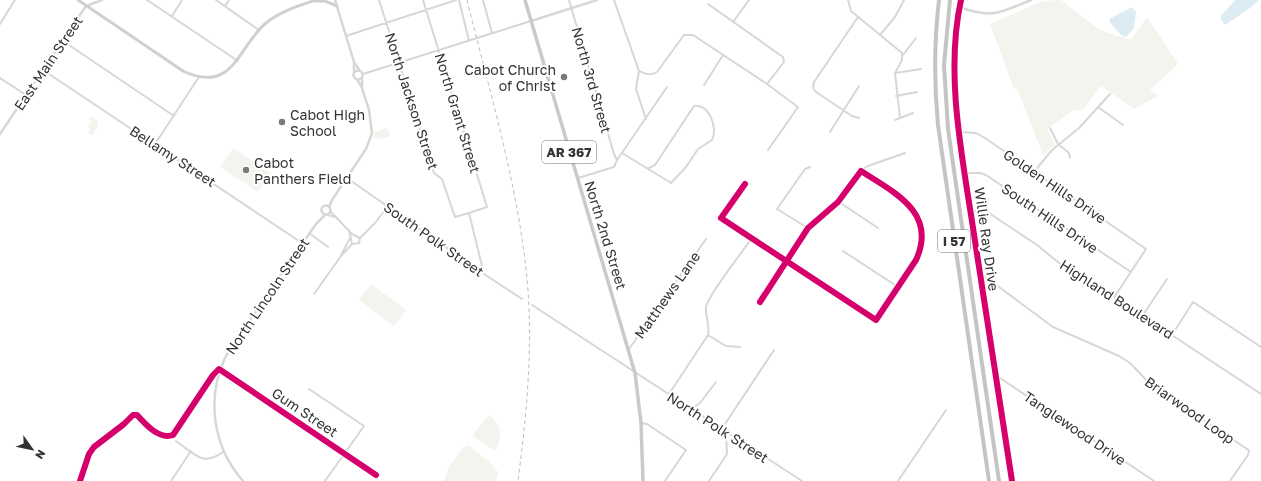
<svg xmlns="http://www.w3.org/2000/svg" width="1261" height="481" viewBox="0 0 1261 481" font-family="'Golos Text',sans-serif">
<rect width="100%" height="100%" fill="#fff"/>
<!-- green -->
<path fill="#f1f5ed" d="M1061 0 1100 30 1131 40 1147 17 1178 64 1150 90 1158 96 1134 109 1101 86 1083 110 1072 111 1047 129 1055 144 1043 155 1017 89H1014L990 24 1043 1Z
M91 116 98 121 97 128 92 136 88 133 90 130 88 126 91 121 89 119Z
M387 128 390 136 380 139 373 137 375 132Z
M233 148 271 173 258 192 220 167Z
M371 284 406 310 394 326 359 300Z
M489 415C502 425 503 437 495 451L474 437 473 434Z
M469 446 489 461 498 472 496 481H444L449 467 463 447Z"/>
<!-- water -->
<path fill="#ddebf3" d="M1235 0H1259L1250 8 1225 25 1221 19V16Z
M1132 7 1136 12 1134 28 1126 37 1121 35 1109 21 1111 18Z"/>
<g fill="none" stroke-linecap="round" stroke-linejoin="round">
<!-- minor -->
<path stroke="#d7d7d7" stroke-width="2" d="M147 0 238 61
M216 0 259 30
M379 0 434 173 442 179 455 217 469 213 484 274
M423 0 487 207 469 213
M459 0 469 41
M483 0 492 33
M569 0 614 154 617 160
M614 0 639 71 636 89 646 119
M848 0 851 11 902 53V60L895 73 900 118
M708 4 783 57 784 62 767 84
M225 6 229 0
M172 16 182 0
M858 17 814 82 813 88 816 92 852 116 859 118
M733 22 749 0
M0 24 15 0
M880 35 895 17 904 0
M346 36 456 0
M63 41 174 116
M903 55 916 38
M43 70 302 243
M639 71C646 74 650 76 657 72L684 35H693L767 84 798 107 768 150
M895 73 921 69
M363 74 531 21
M0 78 26 95
M704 85 723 55
M896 96 917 92
M1098 107 1123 125
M895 120 913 113
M1050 128 1058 144 1069 153 1070 158
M830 132 859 86
M960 132 976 133 985 138 1146 249 1115 296
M155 144 199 77
M622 153 671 183 686 167 698 149 712 140C718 129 710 104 694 106L655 165 649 168H646
M861 171 868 166 905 153
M1034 172 1052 150 1079 128 1110 94
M966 173H980L986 175 1131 272
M347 178 484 274 522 299
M578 178 614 167 617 160 667 87
M745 184 721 218 876 320 916 260C938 212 893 192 861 171L838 202 808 228 760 302
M839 202 878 228
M330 211 352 234 360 238
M971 211H984L989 213 1037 245 1069 271 1096 285 1261 394
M328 215 335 217
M808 228 777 209 805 169 810 167
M349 230 352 244
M309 233 328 247
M843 251 898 287
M341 255 350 238
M980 273 1053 327 1119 356 1130 363 1152 386 1247 449 1249 451 1248 455 1230 481
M314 294 341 256 352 244 359 243 360 238 375 223 388 206
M532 305 802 481
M1143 315 1167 279
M708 335 726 346 740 347
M1172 335 1193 302 1261 347
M629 349 706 239
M996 377 1000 378 1154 481
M309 389 364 426 325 481
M669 394 708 335C710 324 705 316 706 307 708 295 743 251 752 238
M691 409 700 403 716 382
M641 423 647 424 686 450 665 481
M721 430 774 350
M176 441C195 454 202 467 223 452
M80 481 89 454 94 447 124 424 133 415H137C145 424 159 440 173 435L213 375 219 369 376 475
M171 481 191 451
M709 481 727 454 726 433
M898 481 946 410"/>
<!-- tertiary -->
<path stroke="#d7d7d7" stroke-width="2.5" d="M335 0 354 62 360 71
M961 0C944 77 964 165 975 241 988 321 999 401 1012 481
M959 7C993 19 999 13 1031 0
M531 21 597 0
M354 63V73
M353.5 75a4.5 4.5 0 1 1 9 0a4.5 4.5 0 1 1-9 0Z
M362 77V88
M0 134 86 6 102 0
M321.5 210a4.5 4.5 0 1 1 9 0a4.5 4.5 0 1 1-9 0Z
M329 207 332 200 366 149 372 133 369 110 362 88 357 79
M243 481C213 447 206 399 225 358 234 340 248 324 259 307 277 279 297 252 316 224L325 215"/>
<!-- secondary -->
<path stroke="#d0d0d0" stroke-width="3" d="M78 0 183 71C234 95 238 46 266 23 281 11 298 6 316 0
M315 1H325L337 6"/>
<!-- primary -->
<path stroke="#cacaca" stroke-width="3.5" d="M525 0 635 373 641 423 643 481"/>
<!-- motorway -->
<path stroke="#c4c4c4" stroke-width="4" d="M939 0C934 42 934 83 938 125L989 481
M950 0 944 65 948 129 999 481"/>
<!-- rail -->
<path stroke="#bebebe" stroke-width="1" stroke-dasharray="4 3" stroke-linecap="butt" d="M467 0C489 89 516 179 526 269 534 340 527 411 518 481"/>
<defs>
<path id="cycleway" d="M961 0C944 77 964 165 975 241 988 321 999 401 1012 481
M745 184 721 218 876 320 916 260C938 212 893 192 861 171L838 202 808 228 760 302
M80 481 89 454 94 447 124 424 133 415H137C145 424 159 440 173 435L213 375 219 369 376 475"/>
</defs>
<!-- cycleway casing -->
<use href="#cycleway" stroke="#fff" stroke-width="8"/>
<!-- cycleway -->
<use href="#cycleway" stroke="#d6006c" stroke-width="6"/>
</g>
<!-- markers -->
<g fill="#7a7a7a" stroke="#fff" stroke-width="1.5">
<circle cx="564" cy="77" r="4"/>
<circle cx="282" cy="122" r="4"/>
<circle cx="246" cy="170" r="4"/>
</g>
<g text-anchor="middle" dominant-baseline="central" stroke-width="4" stroke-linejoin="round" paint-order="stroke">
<!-- shield labels -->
<g fill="#fff" stroke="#707070" stroke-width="1">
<rect x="542" y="141" width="54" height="22" rx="3"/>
<rect x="938" y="230" width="32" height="22" rx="3"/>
</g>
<g font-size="13" font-weight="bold" fill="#333">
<text x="569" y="152">AR 367</text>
<text x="954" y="241">I 57</text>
</g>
<!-- street labels -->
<g font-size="14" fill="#333" stroke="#fff">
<text transform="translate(48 63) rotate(-56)">East Main Street</text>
<text transform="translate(592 80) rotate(74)">North 3rd Street</text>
<text transform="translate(412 101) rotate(72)">North Jackson Street</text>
<text transform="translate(458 113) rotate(73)">North Grant Street</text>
<text transform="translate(173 156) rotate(33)">Bellamy Street</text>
<text transform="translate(1055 186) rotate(34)">Golden Hills Drive</text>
<text transform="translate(1050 218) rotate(34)">South Hills Drive</text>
<text transform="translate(606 235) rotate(73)">North 2nd Street</text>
<text transform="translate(434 239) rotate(35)">South Polk Street</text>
<text transform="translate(987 239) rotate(82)">Willie Ray Drive</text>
<text transform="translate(667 295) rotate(-55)">Matthews Lane</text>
<text transform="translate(267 296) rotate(-56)">North Lincoln Street</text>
<text transform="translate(1117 299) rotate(33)">Highland Boulevard</text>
<text transform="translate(1190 410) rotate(35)">Briarwood Loop</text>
<text transform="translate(305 412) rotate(34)">Gum Street</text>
<text transform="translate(718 427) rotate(33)">North Polk Street</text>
<text transform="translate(1075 428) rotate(34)">Tanglewood Drive</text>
</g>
<!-- poi labels -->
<g font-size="14" fill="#333" stroke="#fff" text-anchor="start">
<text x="556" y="69" text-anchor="end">Cabot Church<tspan x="556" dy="16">of Christ</tspan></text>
<text x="290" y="114">Cabot High<tspan x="290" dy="16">School</tspan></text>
<text x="254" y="162">Cabot<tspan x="254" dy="16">Panthers Field</tspan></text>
</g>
</g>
<!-- north arrow -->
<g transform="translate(32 449) rotate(123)" stroke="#ffffff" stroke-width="3" paint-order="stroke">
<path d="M0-3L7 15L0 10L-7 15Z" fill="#333333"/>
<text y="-6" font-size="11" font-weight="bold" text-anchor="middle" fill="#333333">N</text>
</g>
</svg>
